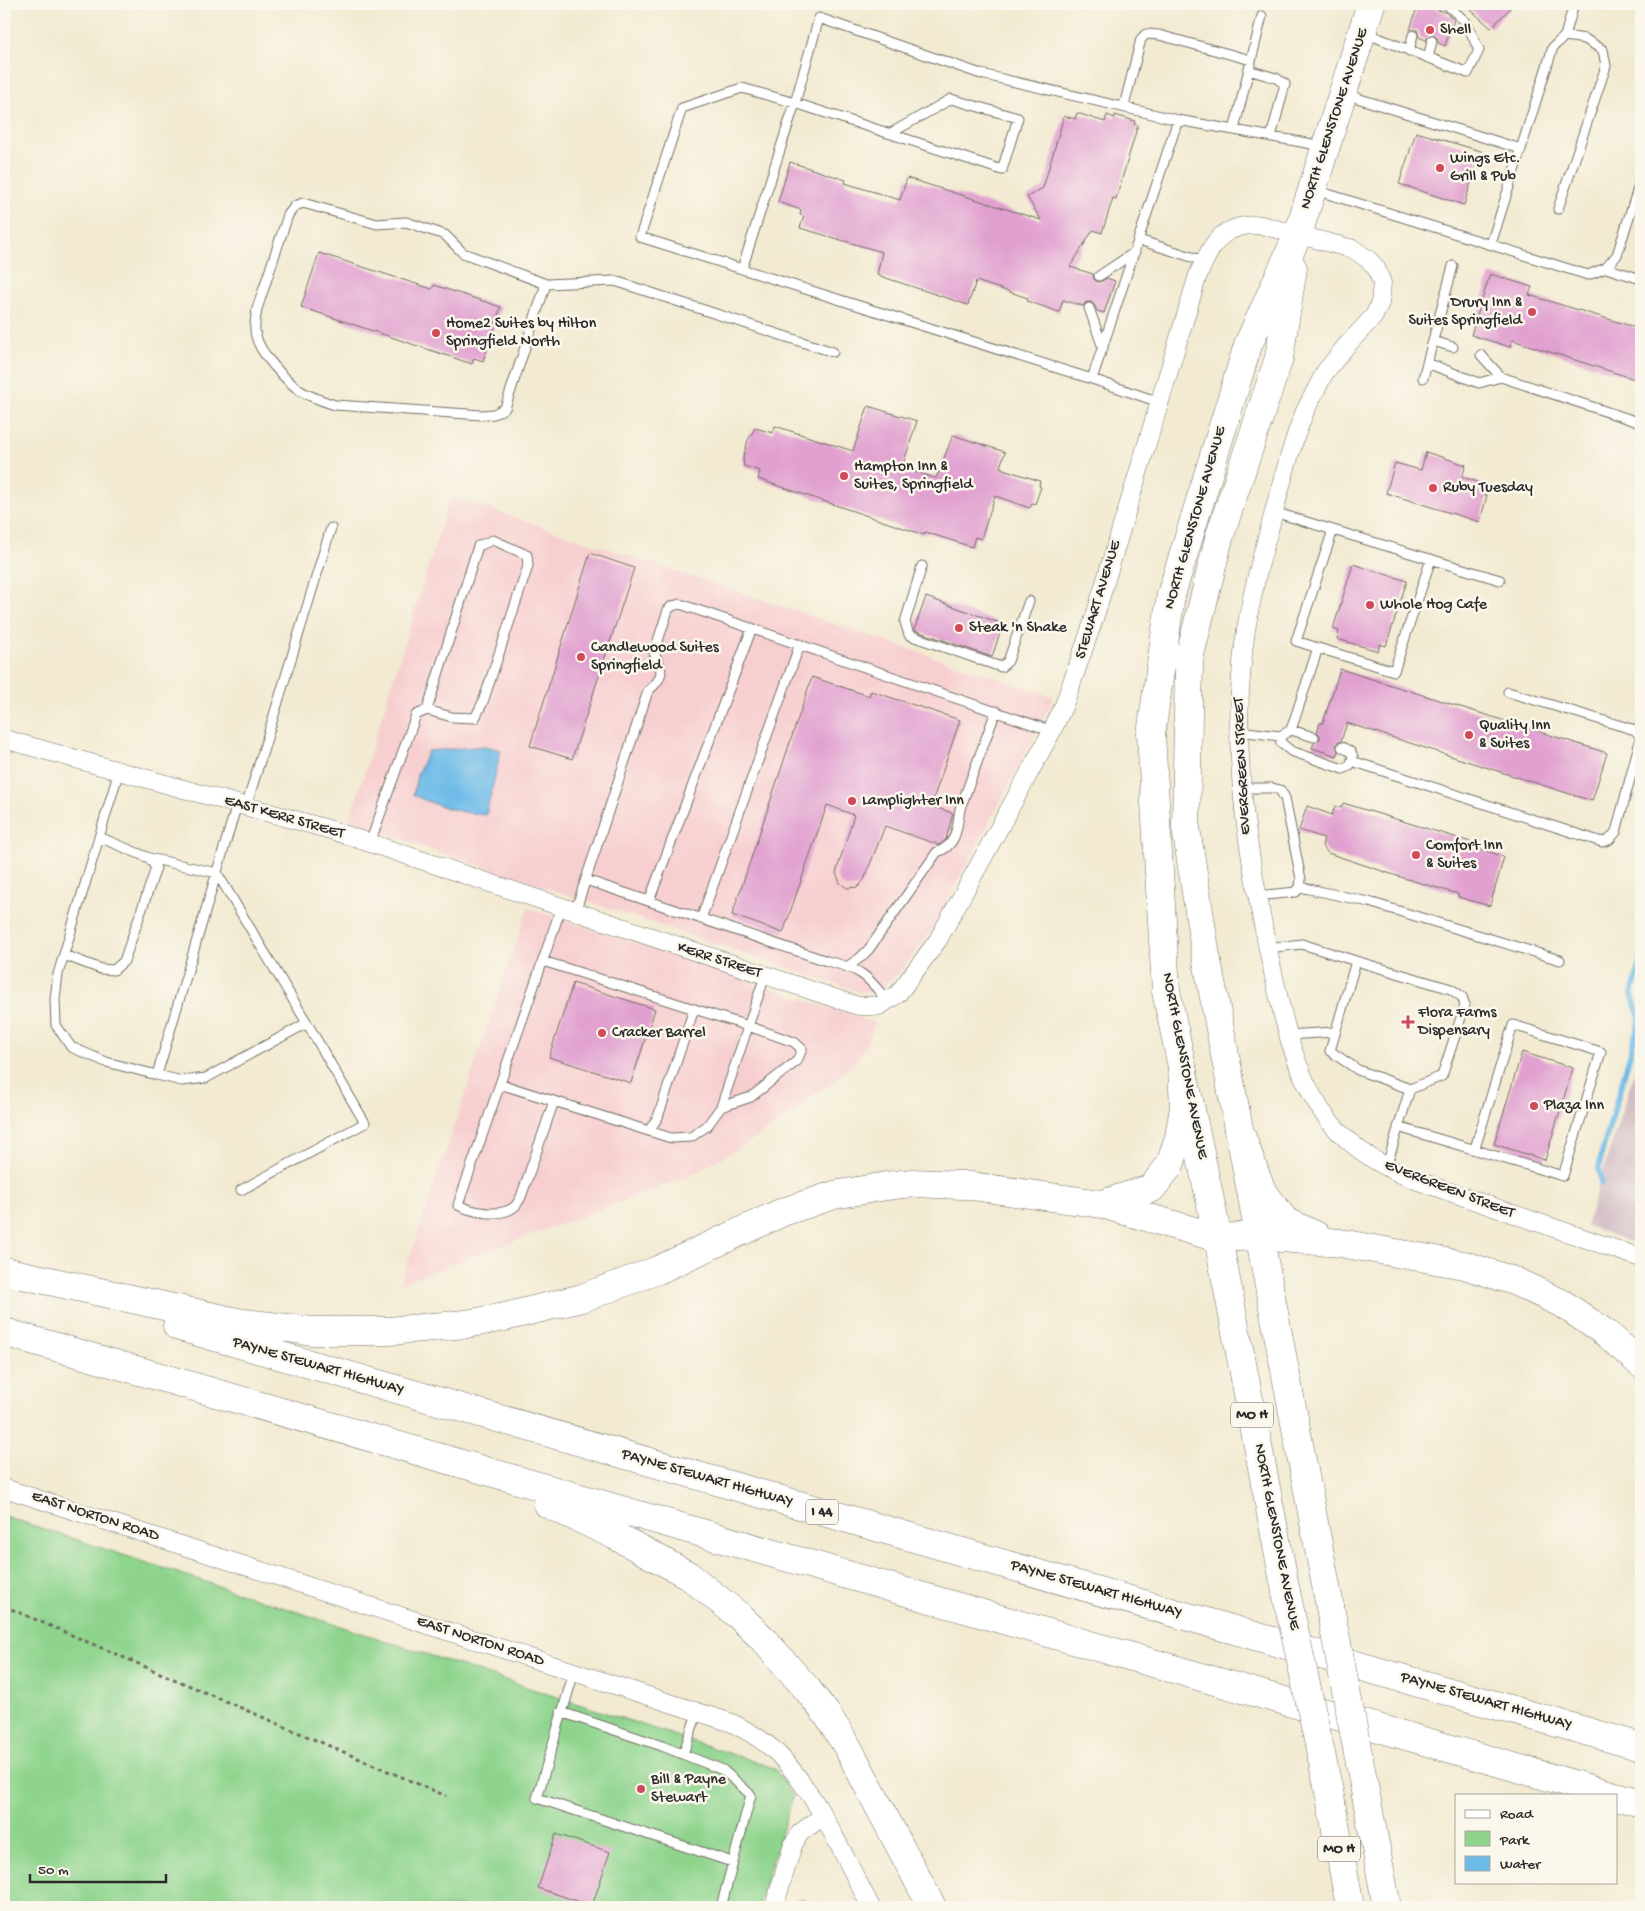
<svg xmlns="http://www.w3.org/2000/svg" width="1645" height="1911" viewBox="0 0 1645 1911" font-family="'Gochi Hand',sans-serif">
<rect width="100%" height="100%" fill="#fbf7ec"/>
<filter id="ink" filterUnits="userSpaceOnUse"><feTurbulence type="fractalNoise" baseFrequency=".02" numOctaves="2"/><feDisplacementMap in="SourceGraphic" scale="10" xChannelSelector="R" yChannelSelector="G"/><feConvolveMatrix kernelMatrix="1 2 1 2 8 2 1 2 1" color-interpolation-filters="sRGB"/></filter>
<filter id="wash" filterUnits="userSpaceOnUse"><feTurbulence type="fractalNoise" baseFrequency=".0096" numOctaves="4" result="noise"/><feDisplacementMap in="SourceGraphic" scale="20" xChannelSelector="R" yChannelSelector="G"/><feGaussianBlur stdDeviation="1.12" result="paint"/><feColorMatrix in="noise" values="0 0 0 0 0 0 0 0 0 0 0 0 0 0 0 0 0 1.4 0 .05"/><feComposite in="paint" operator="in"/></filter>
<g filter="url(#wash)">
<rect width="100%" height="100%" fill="#f2ead1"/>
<!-- built -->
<path fill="#f7cfd0" d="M450 496 1054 697 1025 755 932 929 897 975 881 989 870 992 857 991 349 822Z
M528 908 875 1023 867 1043 858 1059 845 1072 763 1134 690 1176 401 1283Z"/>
<!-- industrial -->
<path fill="#d2bdc5" d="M1634 1073 1641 1076V1246L1586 1225Z"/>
<!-- green -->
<path fill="#8ed48d" stroke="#5c805c" d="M4 1516 774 1768 793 1796 758 1907H4Z
M804 1898 808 1907H784L786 1903Z"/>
<!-- water -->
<path fill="#6dbbe8" stroke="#4c738a" d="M485 746 501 750 486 815C460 813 437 806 413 795L417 775 428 751Z"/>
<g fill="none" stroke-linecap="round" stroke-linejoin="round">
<!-- stream -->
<path stroke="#6dbbe8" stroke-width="5.5" d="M1601 1184 1599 1168 1602 1152 1640 1019 1632 995 1641 959"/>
</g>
<g id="blocks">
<!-- building -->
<path fill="#e1a1d0" d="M1418 4 1445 12 1454 20 1445 46 1438 43V39L1434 35H1430L1426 40 1419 37 1417 30H1410Z
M1464 4H1514L1491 28Z
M1077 113 1105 122 1107 115 1115 118V115L1135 121 1134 124 1138 125 1116 199 1113 198 1102 233 1093 230 1070 267 1093 274 1094 279 1097 282H1100L1107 278 1115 281 1104 313 1097 311 1095 306 1091 302H1086L1083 306 1063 300 1059 312 1027 301 1028 298 976 281 968 305 877 275 882 252 800 228 804 216 800 215 801 210 778 202 790 162 846 180 845 183 900 200 907 178 1041 220 1027 197 1043 188 1064 116 1075 119Z
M1416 132 1481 151 1464 205 1399 184Z
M319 253 432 289 434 285 501 307 483 361 474 358 472 364 301 307Z
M1490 274 1532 287 1529 295 1641 329V381L1512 340 1510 347 1471 335Z
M868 406 917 421 902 468 936 478 953 435 1005 452 1000 467 1003 468V469L1040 481 1039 486 1041 487 1035 504 1032 503 1030 508 995 496 981 539 975 537 972 547 925 532 924 535 758 479 760 471 744 466 743 458 748 440 755 428 773 433 775 426 853 451Z
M1426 452 1466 465 1462 477 1478 482 1480 493 1487 495 1480 522 1386 493 1395 463 1421 470Z
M590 553 634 568 572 759 530 746Z
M1353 564 1407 581 1386 646 1380 644 1378 651 1337 639 1339 631 1333 629Z
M926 597 1003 624 992 657 914 630Z
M1340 669 1607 753 1592 801 1347 723 1341 741 1336 744 1338 752 1337 756 1312 748 1314 743 1320 739V735L1317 732 1320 723H1323Z
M812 677 869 696 871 691 960 720 931 806 953 813 946 839 939 845 885 826 864 880 858 887 847 888 840 883 836 873 854 815 827 805 783 933 732 915Z
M1343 803 1471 842 1478 848 1504 857 1490 906 1458 897V894L1400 877 1328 853 1322 846 1324 838 1299 830 1307 806 1332 815 1335 806 1341 808Z
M573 983 655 1009 631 1083 549 1057Z
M1522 1052 1573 1068 1545 1160 1494 1144Z
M556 1834 610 1852 592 1906 538 1888Z"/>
</g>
</g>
<g filter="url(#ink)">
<use href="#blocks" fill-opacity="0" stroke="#716e65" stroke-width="1"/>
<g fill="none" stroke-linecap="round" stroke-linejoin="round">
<defs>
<path id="lane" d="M1365 33 1468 73 1479 50 1466 22 1446 4
M1565 36 1574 4
M1409 51 1413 35
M1428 58 1432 41
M1248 70 1276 78 1285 84 1271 137
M1344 94 1521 149
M1124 106 1141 39 1146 34 1159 35 1251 60
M1234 130 1262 16
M1315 190 1588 275 1606 268 1617 255 1641 179
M1139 240 1204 261
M1491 244 1553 47 1565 36 1585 39 1603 50 1606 66 1558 209
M1606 268 1641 279
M742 269 795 103 1002 170 1018 118 951 99 891 133
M1099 276 1135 252
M546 284 505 408 494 414 482 415 335 405C323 401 310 397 299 390 285 379 260 354 256 336 253 327 256 318 257 309L288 215 295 206 303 203 377 224 406 222 445 235 463 253 546 284 615 281 833 352
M1089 308 1103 348
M1433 341 1453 347
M1481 355 1501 377
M1427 363 1479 383 1501 377 1641 423
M1423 378 1453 266
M1092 379 640 237 682 108 742 88 795 103 819 18 981 74 1178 120 1323 146
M1159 402 1092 379 1178 120
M1333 530 1500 580
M922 566 905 622 909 635 1001 667 1008 661 1029 601
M1318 648 1394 671 1431 559
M1291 730 1314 737
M1239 731 1280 736 1291 730 1318 648 1296 641 1333 530 1274 512
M1280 736 1281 743 1291 751 1343 769 1350 765 1353 757 1351 752 1342 747
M1352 761 1602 842 1609 840 1616 832 1641 737 1635 730 1508 692
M119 771 58 974 55 999 56 1025 71 1047 106 1062 157 1075
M1241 788H1272L1280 790 1285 798 1301 879 1300 887 1296 892 1257 896
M237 804 157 1075 182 1081 206 1078 307 1023
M246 807 331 528
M370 843 416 715 427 710 452 717 475 718 483 702 528 566 527 555 493 540 478 546 427 710
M149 858 217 873 307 1023 365 1123 241 1190
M586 880 827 961C861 969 867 975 888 1002
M1300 887 1369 902 1560 960
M649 901 752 628
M575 912 648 691C664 678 664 670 654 653L668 610 672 606 680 604 1052 731
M701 919 800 644
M1268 948 1302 944 1356 961 1330 1051 1358 1070 1410 1089 1386 1168
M64 955 101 969 114 970 124 961 156 868 149 858 99 837
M543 961 748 1026 794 1042 802 1049 797 1061 751 1097 721 1107
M1356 961 1451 989 1462 997 1465 1005 1442 1076 1410 1089
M848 966 860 958 869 949 937 852C957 846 957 827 960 809L996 711
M1287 1035 1334 1032
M500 1084 671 1138 691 1137 707 1126 721 1107 765 976
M554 1101 521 1197C519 1200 517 1205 514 1207 500 1218 472 1212 458 1205L561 908
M1398 1127 1563 1176 1601 1052 1513 1025 1475 1148
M649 1131 658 1117 694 1009
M574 1672 537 1798 732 1862
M561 1712 662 1746 723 1770 751 1795 721 1907
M683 1754 698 1711"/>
<path id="street" d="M4 739 331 830 858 1006H879L898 994 938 940 1052 731 1064 705 1094 619 1198 275C1213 242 1221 224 1261 225L1353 249 1369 260 1376 268 1382 283 1380 303 1374 316 1347 345 1325 372 1305 411 1297 432C1287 462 1279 492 1271 523 1258 569 1246 615 1242 663 1232 767 1249 859 1270 959 1282 1012 1291 1064 1321 1110 1344 1144 1377 1165 1415 1180L1641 1258
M4 1488 732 1723C748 1731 764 1740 777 1753 817 1793 844 1857 871 1907
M774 1907 793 1845 800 1833 823 1816"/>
<path id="primary" d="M1293 268 1279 358 1219 538 1189 659 1186 828 1205 950 1330 1607
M1286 1592 1218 1238 1166 991 1151 734 1171 595 1248 345 1298 234 1371 4
M1364 1785 1387 1907
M1329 1791 1350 1907"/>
<path id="highway" d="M1239 1129 1261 1189 1285 1221 1317 1236
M1102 1204 1152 1188 1170 1165 1179 1137 1184 1107 1182 1067
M4 1271 237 1322 312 1331H389L466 1324 505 1317 582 1298 658 1270 783 1212 834 1195 886 1186 912 1183 964 1185 1102 1204 1218 1238 1259 1236 1340 1243 1464 1265 1514 1281 1563 1304 1607 1334 1641 1364
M177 1326 1641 1747
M4 1332 1611 1795
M548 1504 614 1535 688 1575 738 1615 762 1638 807 1689 828 1716 847 1746 932 1907
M1616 1796 1641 1803"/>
</defs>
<!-- lane casing -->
<use href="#lane" stroke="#716e65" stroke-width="11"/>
<!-- street casing -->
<use href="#street" stroke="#716e65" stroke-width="19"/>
<!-- primary casing -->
<use href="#primary" stroke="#716e65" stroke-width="29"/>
<!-- highway casing -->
<use href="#highway" stroke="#716e65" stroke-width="29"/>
<!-- path -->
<path stroke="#716e65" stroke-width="3" stroke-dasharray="4 4" stroke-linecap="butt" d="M4 1606 446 1796"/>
<!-- lane -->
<use href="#lane" stroke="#fff" stroke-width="9"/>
<!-- street -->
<use href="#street" stroke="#fff" stroke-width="18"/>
<!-- primary -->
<use href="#primary" stroke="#fff" stroke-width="28"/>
<!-- highway -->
<use href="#highway" stroke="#fff" stroke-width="28"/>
<defs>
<path id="primary-bridge" d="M1286 1592 1329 1791
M1330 1607 1364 1785"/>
</defs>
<!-- primary-bridge casing -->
<use href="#primary-bridge" stroke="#716e65" stroke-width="29" stroke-linecap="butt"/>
<!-- primary-bridge -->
<use href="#primary-bridge" stroke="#fff" stroke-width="28"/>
</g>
</g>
<!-- markers -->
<g fill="#d1495b" stroke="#fbf7ec" stroke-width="2">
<circle cx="1430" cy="30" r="5"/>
<circle cx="1440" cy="168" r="5"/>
<circle cx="1532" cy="312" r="5"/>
<circle cx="436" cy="333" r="5"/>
<circle cx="844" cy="476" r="5"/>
<circle cx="1433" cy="488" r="5"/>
<circle cx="1370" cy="605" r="5"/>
<circle cx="959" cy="628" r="5"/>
<circle cx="581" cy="657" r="5"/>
<circle cx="1469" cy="735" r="5"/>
<circle cx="852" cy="801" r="5"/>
<circle cx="1416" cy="855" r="5"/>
<path d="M1405.5 1014.5h5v5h5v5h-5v5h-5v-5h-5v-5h5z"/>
<circle cx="602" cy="1033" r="5"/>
<circle cx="1534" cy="1106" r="5"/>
<circle cx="641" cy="1789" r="5"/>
</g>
<g text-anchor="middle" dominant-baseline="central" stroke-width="5" stroke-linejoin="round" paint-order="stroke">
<!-- shield labels -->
<g fill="#fbf7ec" stroke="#696865" stroke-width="1">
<rect x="1231" y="1402.5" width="42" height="25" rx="4"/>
<rect x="806" y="1499.5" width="32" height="25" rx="4"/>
<rect x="1318" y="1836.5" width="42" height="25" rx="4"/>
</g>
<g font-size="15" font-weight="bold" fill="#2b2b2b">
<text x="1252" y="1415">MO H</text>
<text x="822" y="1512">I 44</text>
<text x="1339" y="1849">MO H</text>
</g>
<!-- poi labels -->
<g font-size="16" fill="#2b2b2b" stroke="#fbf7ec" text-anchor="start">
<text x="1440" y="30">Shell</text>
<text x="1450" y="159">Wings Etc.<tspan x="1450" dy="18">Grill &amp; Pub</tspan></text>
<text x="1522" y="303" text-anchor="end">Drury Inn &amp;<tspan x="1522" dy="18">Suites Springfield</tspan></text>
<text x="446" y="324">Home2 Suites by Hilton<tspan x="446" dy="18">Springfield North</tspan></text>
<text x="854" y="467">Hampton Inn &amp;<tspan x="854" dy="18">Suites, Springfield</tspan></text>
<text x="1443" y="488">Ruby Tuesday</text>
<text x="1380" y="605">Whole Hog Cafe</text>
<text x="969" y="628">Steak 'n Shake</text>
<text x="591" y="648">Candlewood Suites<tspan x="591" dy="18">Springfield</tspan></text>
<text x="1479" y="726">Quality Inn<tspan x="1479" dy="18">&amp; Suites</tspan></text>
<text x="862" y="801">Lamplighter Inn</text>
<text x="1426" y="846">Comfort Inn<tspan x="1426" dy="18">&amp; Suites</tspan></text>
<text x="1418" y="1013">Flora Farms<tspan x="1418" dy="18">Dispensary</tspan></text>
<text x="612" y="1033">Cracker Barrel</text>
<text x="1544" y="1106">Plaza Inn</text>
<text x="651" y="1780">Bill &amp; Payne<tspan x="651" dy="18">Stewart</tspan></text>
</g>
<!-- street labels -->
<g font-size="16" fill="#2b2b2b" stroke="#fbf7ec">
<text transform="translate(1335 119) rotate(-72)">NORTH GLENSTONE AVENUE</text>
<text transform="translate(1196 518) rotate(-74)">NORTH GLENSTONE AVENUE</text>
<text transform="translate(1099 600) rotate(-73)">STEWART AVENUE</text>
<text transform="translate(1243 766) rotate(-93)">EVERGREEN STREET</text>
<text transform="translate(284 818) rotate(16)">EAST KERR STREET</text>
<text transform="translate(719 961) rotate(18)">KERR STREET</text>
<text transform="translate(1184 1066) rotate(79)">NORTH GLENSTONE AVENUE</text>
<text transform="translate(1449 1190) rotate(21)">EVERGREEN STREET</text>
<text transform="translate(318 1367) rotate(16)">PAYNE STEWART HIGHWAY</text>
<text transform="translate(707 1479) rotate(16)">PAYNE STEWART HIGHWAY</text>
<text transform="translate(95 1517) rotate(18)">EAST NORTON ROAD</text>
<text transform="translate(1276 1537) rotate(79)">NORTH GLENSTONE AVENUE</text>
<text transform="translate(1096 1590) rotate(16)">PAYNE STEWART HIGHWAY</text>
<text transform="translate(480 1642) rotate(18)">EAST NORTON ROAD</text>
<text transform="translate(1486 1702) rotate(16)">PAYNE STEWART HIGHWAY</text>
</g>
</g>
<!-- margin -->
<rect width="1645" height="1911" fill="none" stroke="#fbf7ec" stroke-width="20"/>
<!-- legend -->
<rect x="1455" y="1794" width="162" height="90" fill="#fbf7ec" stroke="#a8a59f"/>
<rect x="1465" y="1810" width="25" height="8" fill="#ffffff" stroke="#a8a59f"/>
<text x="1500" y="1818" font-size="15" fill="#2b2b2b">Road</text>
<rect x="1465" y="1831" width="25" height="15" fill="#8ed48d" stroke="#a8a59f"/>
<text x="1500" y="1844" font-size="15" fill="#2b2b2b">Park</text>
<rect x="1465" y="1856" width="25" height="15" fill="#6dbbe8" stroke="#a8a59f"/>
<text x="1500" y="1868" font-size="15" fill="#2b2b2b">Water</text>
<!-- scale -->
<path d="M30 1874v8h136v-8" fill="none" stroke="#2b2b2b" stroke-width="2.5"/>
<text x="38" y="1874" font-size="15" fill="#2b2b2b" stroke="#fbf7ec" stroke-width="4" paint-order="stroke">50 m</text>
</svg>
